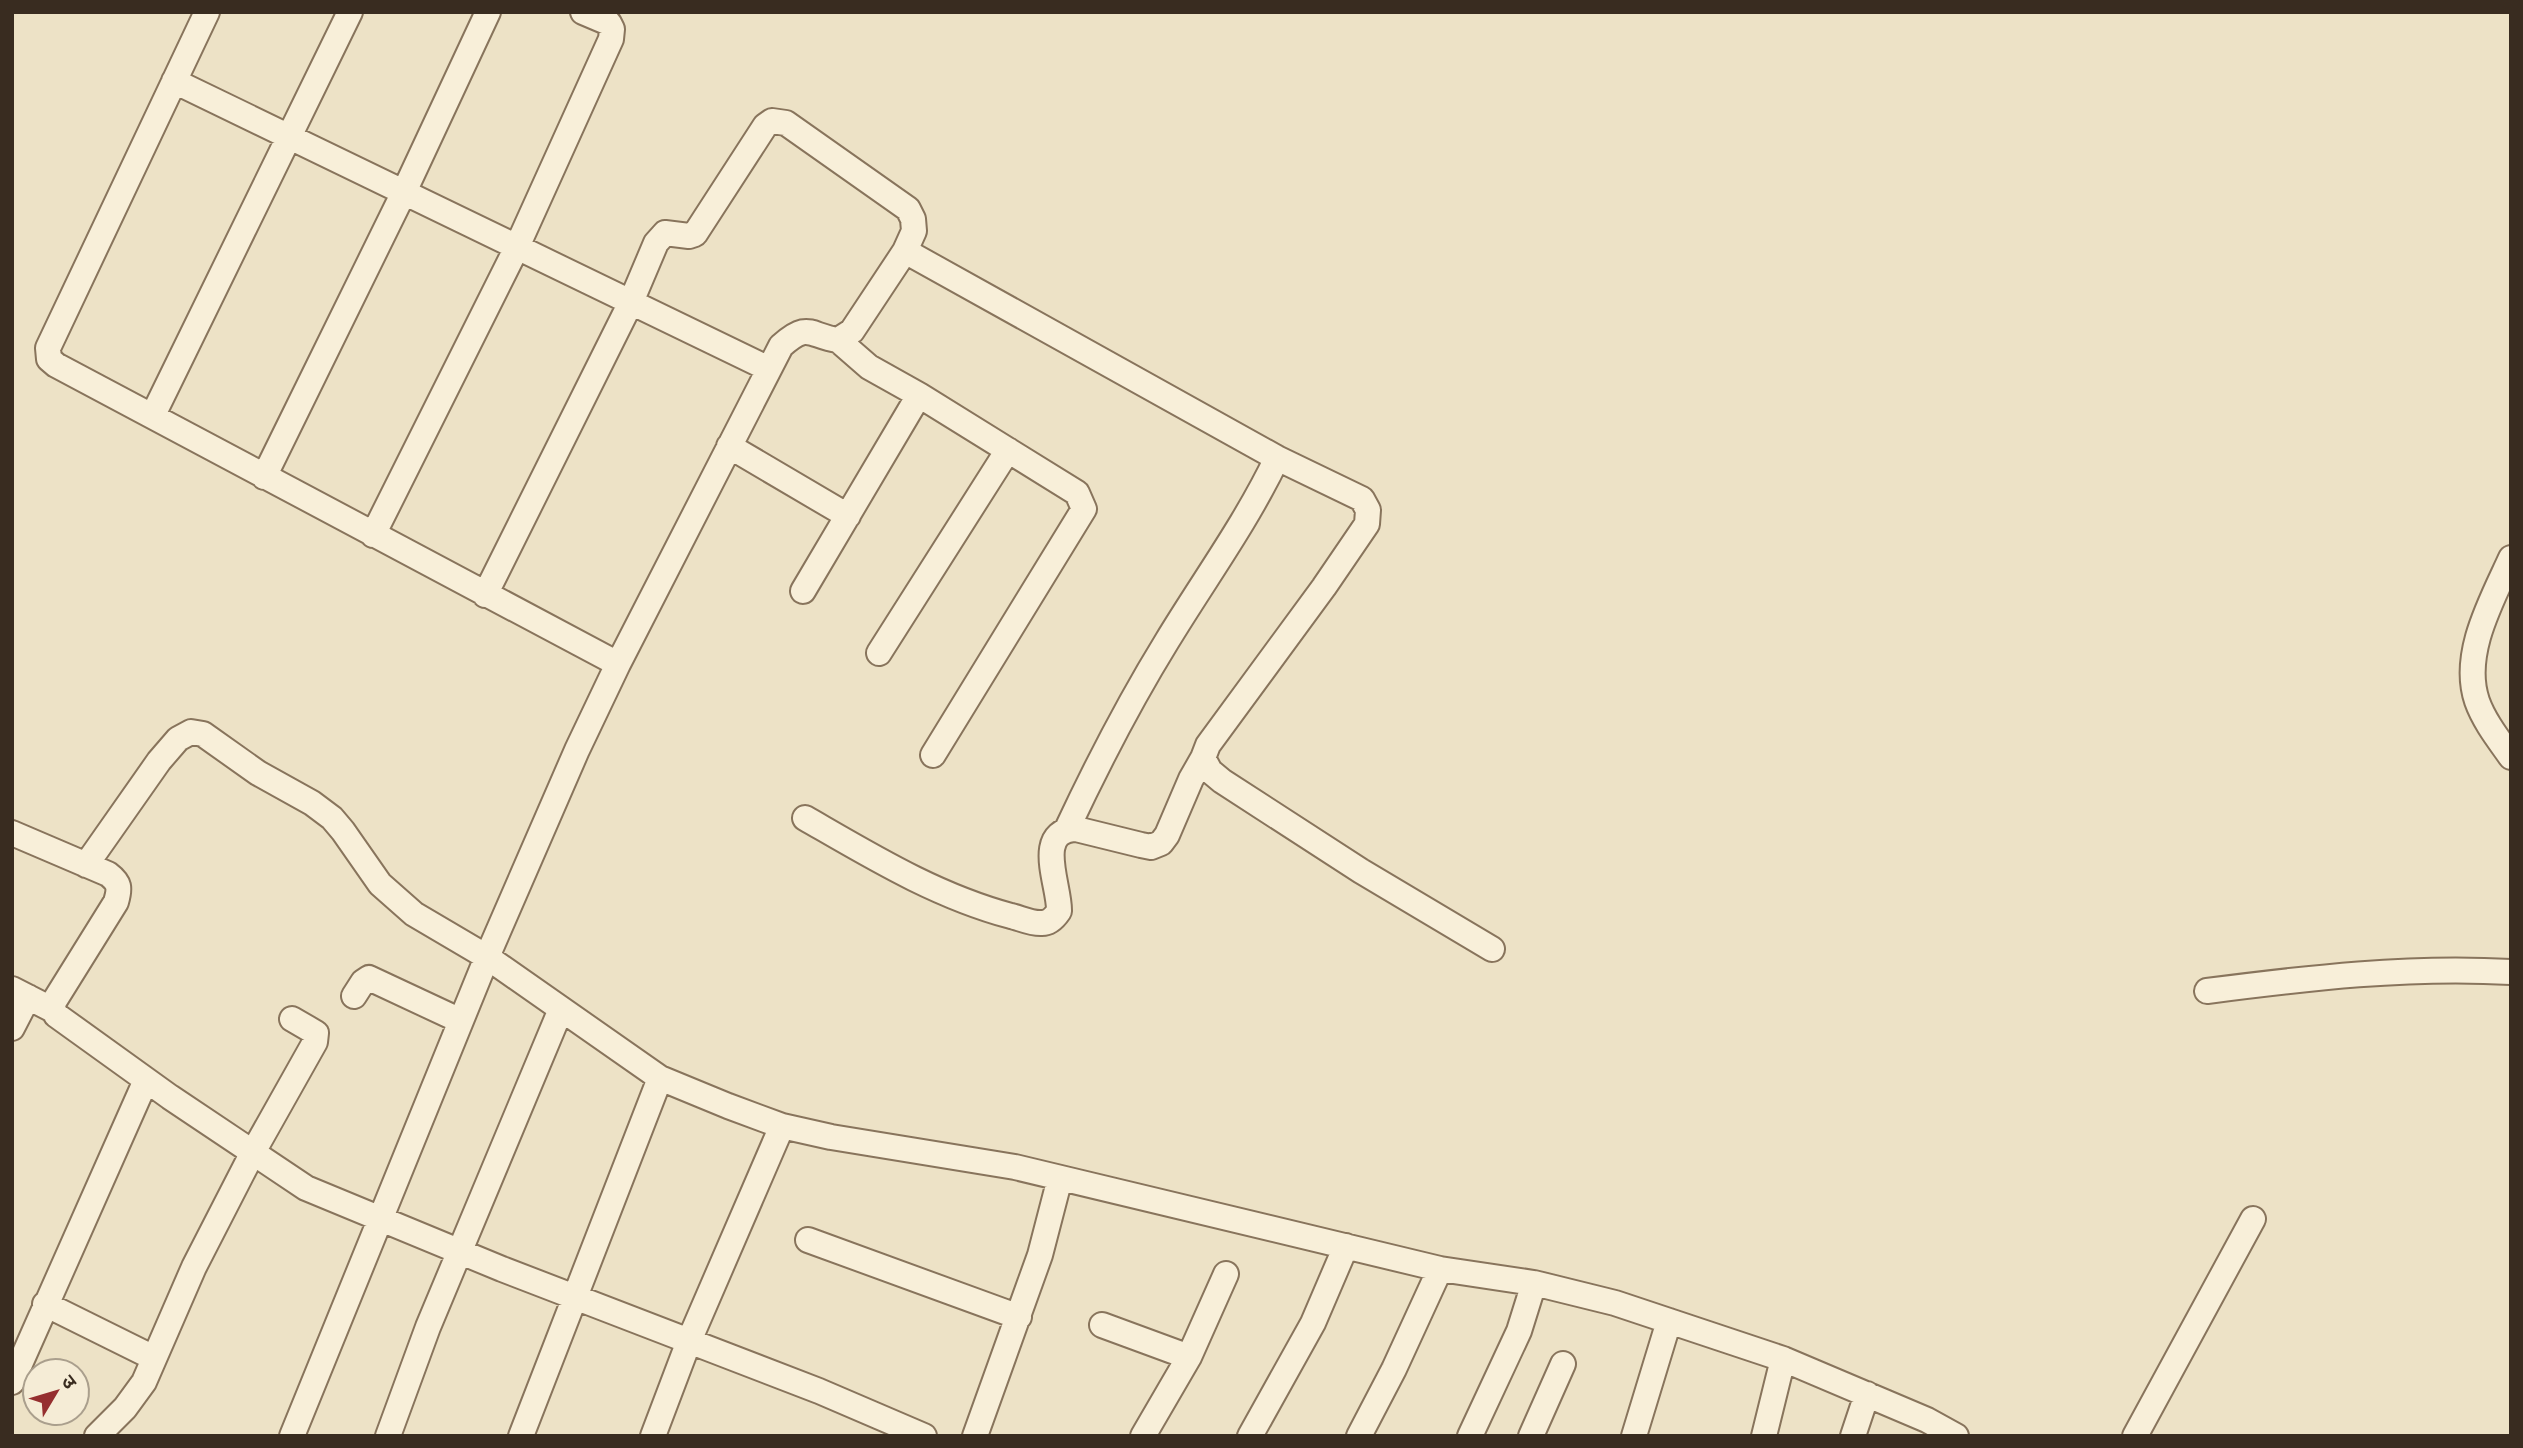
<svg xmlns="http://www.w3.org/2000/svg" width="2523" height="1448" viewBox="0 0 2523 1448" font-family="Literata,'Noto Sans Devanagari',serif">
<rect width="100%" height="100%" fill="#ede2c6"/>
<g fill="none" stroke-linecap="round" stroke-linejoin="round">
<defs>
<path id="minor" d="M207 12 48 348 49 359 56 365 618 664
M174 81 769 369
M905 251 1277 458 1362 499 1368 510 1367 524 1324 587 1208 745 1203 758 1210 771 1222 781 1361 871 1492 949
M838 340 869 367 919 395 1077 493 1084 509 933 755
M153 415 350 12
M729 446 848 516
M264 477 404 192 488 12
M373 535 516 249 611 39 612 29 609 23 583 12
M2511 558C2492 600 2461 654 2477 701 2484 721 2499 740 2511 757
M803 591 919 395
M879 653 1008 450
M805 818C871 856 936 896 1011 916 1020 918 1032 924 1042 923 1050 923 1055 917 1059 911 1060 886 1033 831 1076 829L1141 845 1151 847 1161 843 1167 835 1191 779 1203 758
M1067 829C1097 765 1130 701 1167 641 1204 580 1246 523 1277 458
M12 833 108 874C120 883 120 888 116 902L55 1000 52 1006 56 1015 170 1097 306 1188 502 1269 819 1391 924 1436
M86 865 159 761 178 739 191 732 203 734 258 773 312 803 332 818 343 831 380 884 414 914 487 957 660 1078 728 1106 782 1126 831 1137 1015 1167 1440 1269 1534 1283 1615 1303 1783 1359 1927 1420 1956 1436
M12 989 53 1010
M2207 991C2308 978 2409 966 2511 972
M354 996 363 982 369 978 461 1021
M12 1028 28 997
M808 1240 1019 1317
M45 1304 154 1358
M1102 1325 1189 1357
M12 1382 146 1080
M97 1436 125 1408 144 1382 194 1267 252 1154 315 1042 316 1033 292 1019
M292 1436 487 957 577 750 618 664 781 346C809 321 809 336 838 340L852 331 905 251 914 231 913 219 908 209 786 123 772 121 765 126 695 234 689 236 665 233 656 243 631 302 485 595
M388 1436 428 1327 561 1009
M521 1436 660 1078
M653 1436 689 1341 782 1126
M975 1436 1040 1255 1060 1178
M1143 1436 1189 1357 1226 1274
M1250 1436 1313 1323 1346 1246
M1359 1436 1394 1369 1440 1269
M1470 1436 1519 1331 1534 1283
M1531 1436 1563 1364
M1634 1436 1669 1321
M1764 1436 1783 1359
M1853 1436 1867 1394
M2135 1436 2253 1219"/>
</defs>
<!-- minor casing -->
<use href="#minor" stroke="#88745c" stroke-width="28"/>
<!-- minor -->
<use href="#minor" stroke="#f8efd9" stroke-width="24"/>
</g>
<!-- border -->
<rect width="2523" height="1448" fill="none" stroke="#392c20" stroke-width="28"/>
<!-- north arrow -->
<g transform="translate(56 1392) rotate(52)"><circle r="33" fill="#f5ecd6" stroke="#aa9f8d" stroke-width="2"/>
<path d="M0-5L12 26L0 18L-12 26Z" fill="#952e2f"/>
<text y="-10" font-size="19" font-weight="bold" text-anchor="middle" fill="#392c20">उ</text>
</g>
</svg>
